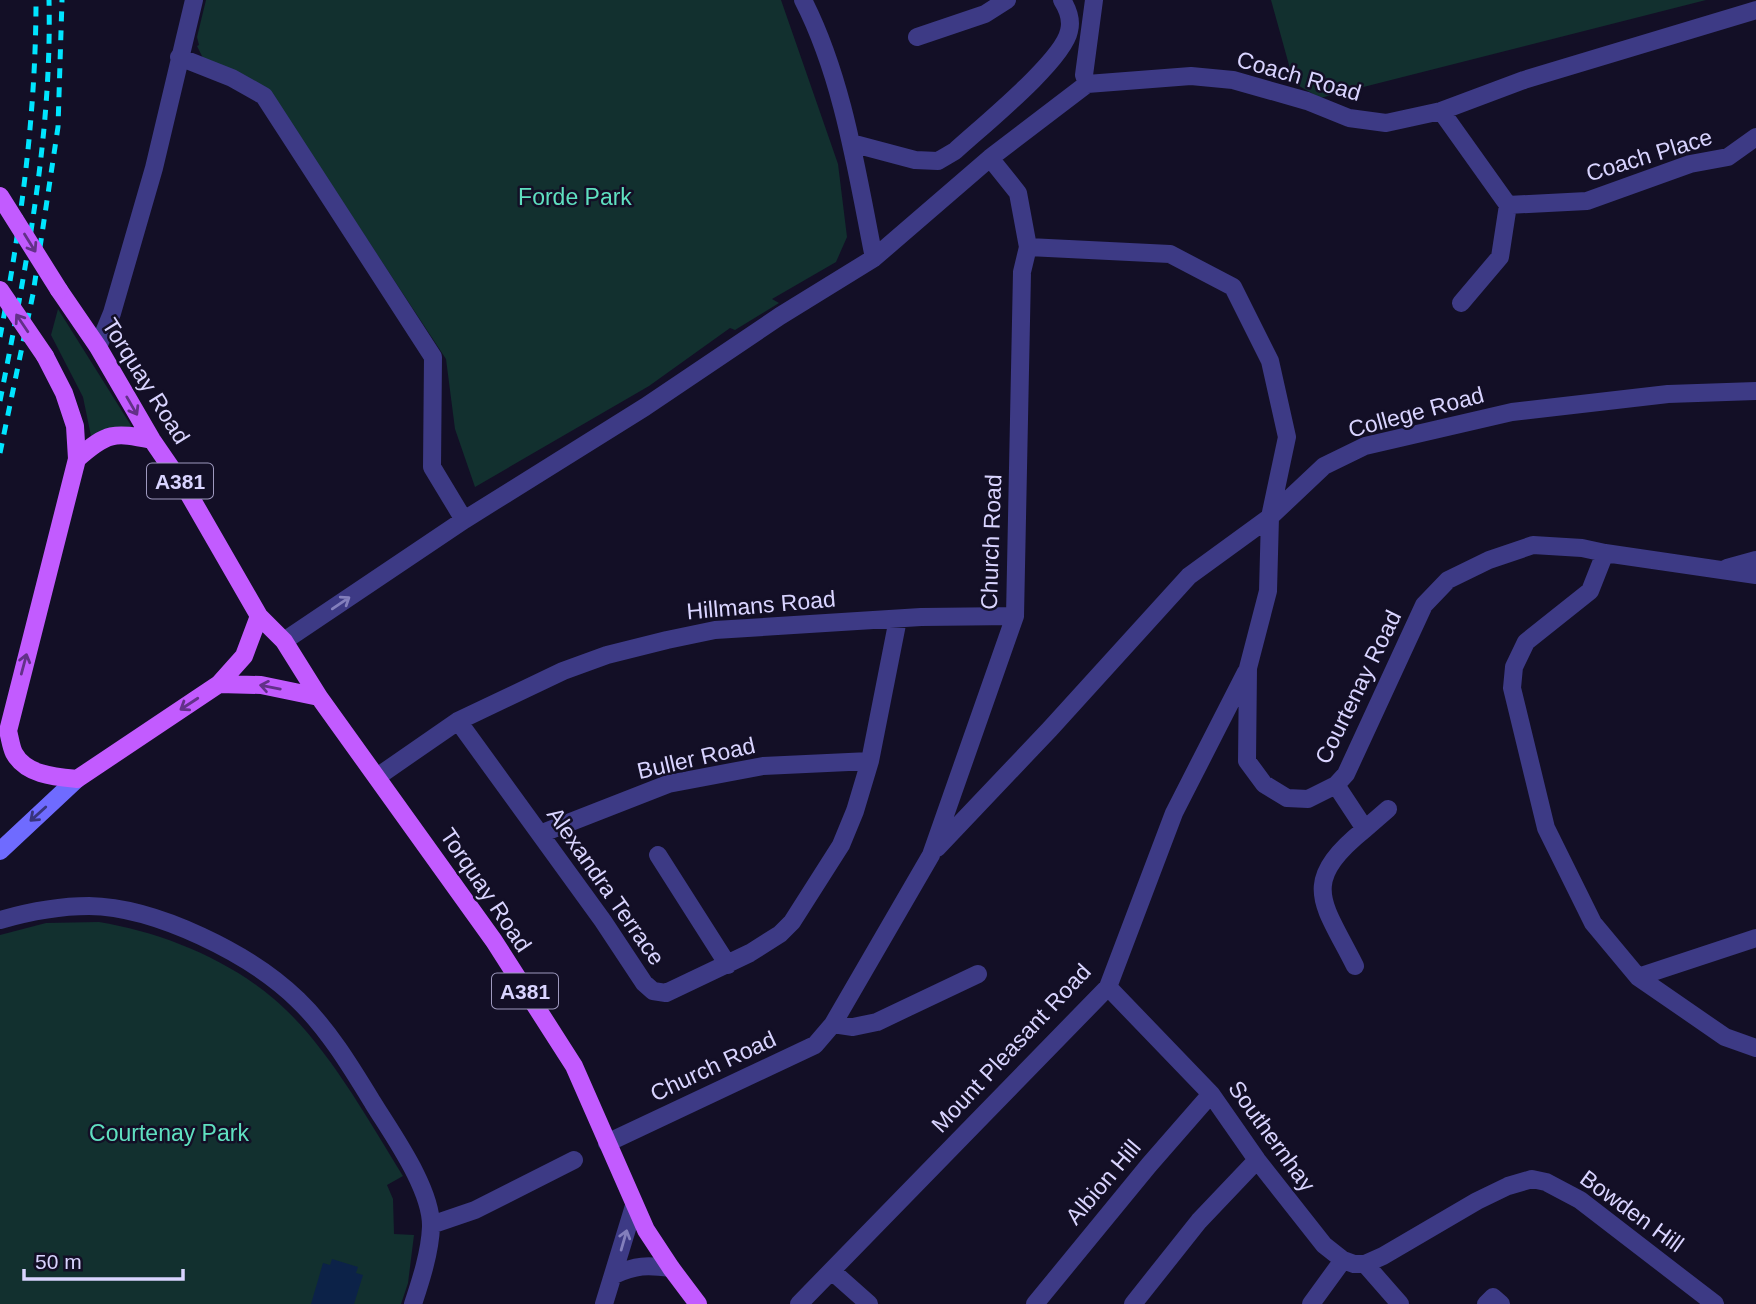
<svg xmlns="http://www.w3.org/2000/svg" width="1756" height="1304" viewBox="0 0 1756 1304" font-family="Helvetica,sans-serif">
<rect width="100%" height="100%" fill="#130f26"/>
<!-- green -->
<path fill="#12302f" d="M206 0H781L838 164 847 237 836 262 772 299 779 303 735 330 730 328 649 386 475 487 455 429 446 359 282 110 204 60 197 46 199 45 197 37Z
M1271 0H1706L1320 98 1294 83Z
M58 309 132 427 118 428 91 436 83 397 51 335Z
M99 922C160 932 226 958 274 999 326 1043 367 1118 403 1176L387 1185 393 1199 394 1234 414 1235 408 1283 401 1304H0V935L46 923Z"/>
<!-- water -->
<path fill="#0c2248" d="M332 1259 358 1267 356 1273 363 1275 354 1304H311L323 1263 330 1265Z"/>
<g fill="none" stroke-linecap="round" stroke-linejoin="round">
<!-- street -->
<path stroke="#3d3a85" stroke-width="18" d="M803 0C843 78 857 173 874 258
M917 37 985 14 1007 0
M179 57 232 78 264 96 433 357 432 467 464 520
M1087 84 1084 75 1094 0
M1441 111 1508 205 1587 201 1690 164 1728 157 1756 137
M851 143 915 160 938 161 955 151C981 127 1063 61 1069 31 1072 20 1067 8 1062 0
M1028 247 1170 254 1233 287 1270 361 1287 437 1270 517 1268 591 1248 668 1247 761 1264 784 1287 798 1308 799 1336 785 1346 774 1424 605 1448 580 1489 560 1533 545 1582 548 1605 553 1590 591 1526 642 1514 667 1512 688 1546 828 1593 923 1638 977 1725 1037 1756 1048
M1461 303 1500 257 1508 205
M98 347 112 313 154 168 194 0
M1605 553 1756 575
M1727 568 1756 560
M284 641 464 520 645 407 780 316 874 258 990 158 1087 84 1191 76 1233 80 1307 101 1349 118 1386 123 1441 111 1524 80 1756 10
M458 721 603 921 644 983 653 991 666 993 750 953 780 934 792 922 841 845 855 811 870 761 898 619
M377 777 458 721 563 671 607 655 667 640 715 630 921 617 1015 616
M1336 785 1365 829 1388 809
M540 834 668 784 763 766 870 761
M937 848 1050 729 1189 576 1270 517 1324 466 1365 446 1512 412 1668 394 1756 391
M658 855 728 965
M0 920C28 912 60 906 89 906 156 907 251 954 298 1000 328 1029 351 1067 373 1103 392 1134 432 1189 431 1227 430 1252 421 1280 413 1304
M1355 966C1323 902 1298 883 1365 829
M1638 977 1756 938
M1108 987 1211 1094 1257 1160 1324 1245 1343 1260 1354 1264H1365L1400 1304
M833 1024 853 1027 877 1022 978 974
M607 1143 815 1045 833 1024 931 855 1015 616 1022 272 1028 247 1018 193 990 158
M431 1225 475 1210 574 1160
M1365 1264 1383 1256 1477 1201 1508 1186 1532 1179 1546 1182 1580 1200 1715 1304
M833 1272 869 1304
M614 1275C636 1265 647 1265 671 1268
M604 1304 634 1206
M799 1304 1108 987 1174 813 1246 672
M1035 1304 1149 1165 1211 1094
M1133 1304 1199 1221 1257 1160
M1311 1304 1343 1260
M1486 1304 1493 1297 1501 1304"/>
<!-- secondary -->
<path stroke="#6f6bff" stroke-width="18" d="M0 851 77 779"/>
<!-- primary -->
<path stroke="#c25bff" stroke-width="18" d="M59 290 98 347 152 440 187 491 259 616 284 641 319 697 494 941 574 1066 646 1230 671 1268 698 1304
M45 356 64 393 75 426 77 459 8 731C10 738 11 747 14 753 26 775 55 777 77 779L219 684 244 656 259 616
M77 459C107 432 114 432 152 440
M219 684 261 685 319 697"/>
<!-- rail -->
<path stroke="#00e5ff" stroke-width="5" stroke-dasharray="10 9" stroke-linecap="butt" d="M0 337C21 226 36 113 36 0
M0 401C26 268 52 135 49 0
M0 453 33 294 58 127 62 0"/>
<!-- primary-bridge -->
<path stroke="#c25bff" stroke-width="18" d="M0 196 59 290
M0 290 45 356"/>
</g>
<!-- one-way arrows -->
<defs><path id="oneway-shaft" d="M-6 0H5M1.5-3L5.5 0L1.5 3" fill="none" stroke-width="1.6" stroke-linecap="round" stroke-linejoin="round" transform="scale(1.75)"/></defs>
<g stroke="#623188">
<use href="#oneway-shaft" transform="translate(30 243) rotate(58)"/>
<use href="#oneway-shaft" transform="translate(22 323) rotate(-124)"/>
<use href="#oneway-shaft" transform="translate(132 406) rotate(60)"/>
<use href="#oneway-shaft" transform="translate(24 664) rotate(-75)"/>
<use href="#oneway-shaft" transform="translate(270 687) rotate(-169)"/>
<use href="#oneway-shaft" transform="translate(189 704) rotate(147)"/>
</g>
<g stroke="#837fbc">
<use href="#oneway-shaft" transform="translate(341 603) rotate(-34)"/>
<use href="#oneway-shaft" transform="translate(624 1240) rotate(-74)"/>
</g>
<use stroke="#38347d" href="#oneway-shaft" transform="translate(38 814) rotate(138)"/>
<g text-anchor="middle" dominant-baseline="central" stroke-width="5" stroke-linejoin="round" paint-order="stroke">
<!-- shield labels -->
<g fill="#130f26" stroke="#9e99be" stroke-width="2">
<rect x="147" y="463.5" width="66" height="35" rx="5"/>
<rect x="492" y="973.5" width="66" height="35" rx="5"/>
</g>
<g font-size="21" font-weight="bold" fill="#d9d4ff">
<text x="180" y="481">A381</text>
<text x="525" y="991">A381</text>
</g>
<!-- street labels -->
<g font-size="23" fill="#d9d4ff" stroke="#130f26">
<text transform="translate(1299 76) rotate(16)">Coach Road</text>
<text transform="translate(1649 155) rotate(-17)">Coach Place</text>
<text transform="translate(146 381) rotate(58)">Torquay Road</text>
<text transform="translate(1416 412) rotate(-15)">College Road</text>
<text transform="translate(991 542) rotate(-88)">Church Road</text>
<text transform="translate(761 605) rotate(-5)">Hillmans Road</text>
<text transform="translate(1358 687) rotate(-64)">Courtenay Road</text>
<text transform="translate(696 758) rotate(-13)">Buller Road</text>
<text transform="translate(606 886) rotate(55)">Alexandra Terrace</text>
<text transform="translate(486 890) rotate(56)">Torquay Road</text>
<text transform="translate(1011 1048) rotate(-47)">Mount Pleasant Road</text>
<text transform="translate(713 1066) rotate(-25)">Church Road</text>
<text transform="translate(1272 1136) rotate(54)">Southernhay</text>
<text transform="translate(1103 1182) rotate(-50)">Albion Hill</text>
<text transform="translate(1632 1211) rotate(36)">Bowden Hill</text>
</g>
<!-- park labels -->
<g font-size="23" fill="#5fe0c0" stroke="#130f26">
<text x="575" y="197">Forde Park</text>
<text x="169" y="1133">Courtenay Park</text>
</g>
</g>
<!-- scale -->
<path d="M24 1269v10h159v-10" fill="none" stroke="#d9d4ff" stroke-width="3.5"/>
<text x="35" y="1269" font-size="21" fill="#d9d4ff" stroke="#130f26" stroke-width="5" paint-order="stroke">50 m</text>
</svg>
